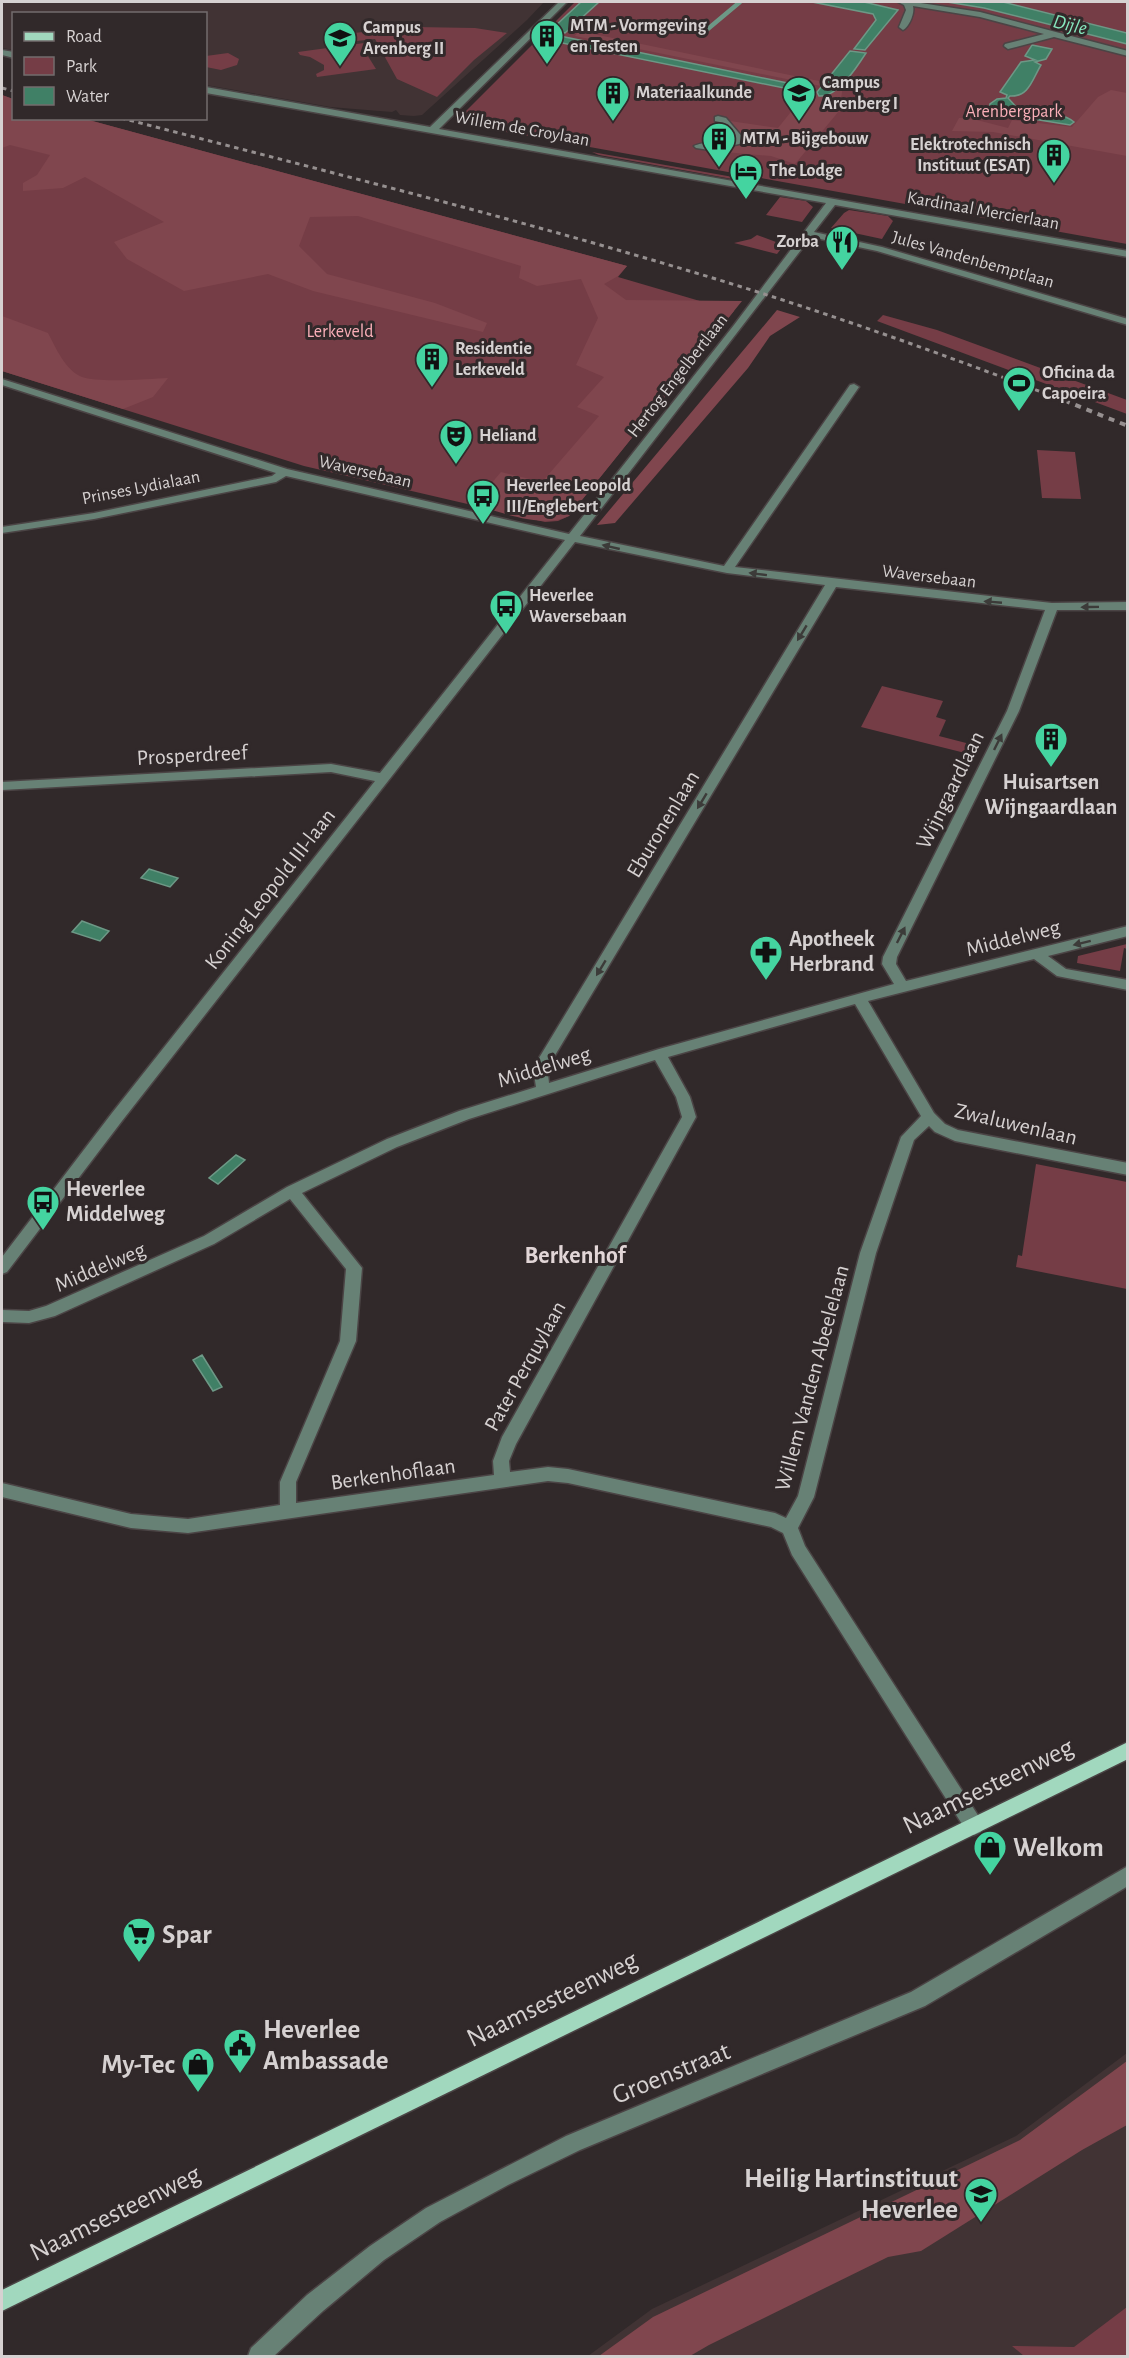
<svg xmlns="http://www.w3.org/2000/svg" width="1129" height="2358" viewBox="0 0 1129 2358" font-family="'Alegreya Sans',sans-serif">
<rect width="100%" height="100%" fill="#31292a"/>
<!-- built -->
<path fill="#413334" d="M2 2H544L527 20 422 115 414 116 400 115 396 110 392 112 330 107 206 85V14H14L13 50 2 48Z
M1127 2053V2356H588L652 2309 1016 2136Z"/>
<!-- green -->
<path fill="#753d46" d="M575 2H1127V244L473 126 465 112Z
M415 27 475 28 507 33 474 60 437 97 397 79 375 39 328 44 323 36Z
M364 43 366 53 376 69 317 77 316 74 324 70V65L310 57 300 55 298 52Z
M228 53 239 59 237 65 221 70 206 67V56Z
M2 95 13 99 14 118 85 119 627 266 618 277 734 311 569 516 558 521 545 522 304 466 2 371Z
M592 152 750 180 749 182 599 155Z
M780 197 806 201 813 207 802 222 766 215Z
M849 210 888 216 893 221 882 239 831 228 844 213Z
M757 235 784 245 777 254 734 243 751 239Z
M883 315 937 330 1127 400V414L877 321Z
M1037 450 1075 452 1081 499 1042 498Z
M882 686 943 701 936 717 946 720 939 736 970 744 965 753 861 727Z
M1127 944V949L1124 948 1120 971 1077 963 1078 956Z
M1036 1164 1127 1182V1289L1016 1267 1018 1255 1022 1256Z
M1127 2307V2356H1024L1012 2346 1074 2347Z"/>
<!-- forest -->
<path fill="#80464e" d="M579 31 843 86 839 111 795 164 771 156 713 151 730 121 778 128 798 103 810 101 821 86 575 36Z
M1111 90 1127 93V156L993 132 952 131 959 118H969L1008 128 1012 120 1072 127 1098 97Z
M2 95 13 99 14 118 85 119 627 266 618 276 604 284 626 300 742 301 569 516C541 529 503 512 473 505L501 472 542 482 599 416 577 407 604 377 576 365 598 318 581 279 537 286 519 278 521 266 358 216 310 217 299 246 327 274 435 303 487 323 483 332 313 291 268 274 184 291 127 259 114 242 164 222 85 177 63 188 23 191V183L37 175 50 155 10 145 2 148Z
M777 310 800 317 770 336 748 368 615 523 597 525Z
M2 316 48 333C56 348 65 370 82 377 97 383 150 379 168 378L153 397 123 409 2 371Z
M1127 2061V2125L1082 2150 921 2251 888 2257 709 2345 690 2356H599L653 2317 1020 2140Z"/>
<!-- water -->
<path fill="#408066" stroke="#6d9886" stroke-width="1.5" d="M581 2H599L565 33 552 29Z
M812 2H864L898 10 865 50 854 49 876 20 873 14Z
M947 2H1003L1127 33V44L984 8Z
M560 36 802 86 803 89 799 91 552 41Z
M1032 45 1052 49 1046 59 1035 62 1041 65C1032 80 1029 97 1010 96L1008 98 1021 112 1017 114 989 112 990 104 997 99 1006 98 1007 95 1000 92 1021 62 1035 60 1025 56Z
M850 51 866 53C857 67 837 98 819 96L817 92Z
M1031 111C1045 113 1063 113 1074 122L1070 125 1027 118 1023 116Z
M149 869 178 878 170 887 141 878Z
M82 921 109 931 100 941 72 932Z
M236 1155 245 1160 218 1184 209 1178Z
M202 1355 222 1387 213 1391 193 1360Z"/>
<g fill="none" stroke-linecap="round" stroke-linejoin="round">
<!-- stream -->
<path stroke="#6d9886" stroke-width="4.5" d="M703 33 740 2"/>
<defs>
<path id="minor" d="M559 2H567L439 129 1128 251V257L835 205 814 232 882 247 1128 319V325L877 251 811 237 580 536 724 566 850 385 854 384 859 387 735 567 1052 603 1128 602V610H1057L1019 711 897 957 896 964 906 981 1128 926V936L1048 956 1066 969 1128 980V990L1057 976 1034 959 868 1001 934 1113 945 1124 958 1130 1128 1163V1175L955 1141 935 1132 929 1126 914 1140 876 1253 814 1497 798 1528 805 1546 981 1820 983 1826 981 1832 974 1835 967 1832 792 1555 783 1533 771 1527 568 1483 548 1481 188 1533 131 1528 2 1497V1483L131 1514 188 1519 280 1505V1482L340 1341 346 1269 290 1199 214 1244 55 1316 29 1323 2 1322V1310L29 1311 46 1306 204 1236 287 1187 387 1139 459 1111 536 1087 534 1074 539 1058 825 585 727 573 575 542 122 1121 7 1272 2 1274V1257L112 1113 375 781 331 772 2 790V782L331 764 380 773 565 540 286 476 276 482 94 519 2 533V527L94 513 272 476 276 473 2 385V379L287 469 569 534 734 325 826 203 206 93V87L430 127ZM836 587 1045 610 1007 711 883 957 882 964 894 984 659 1049 549 1083 548 1074 551 1062ZM855 1004 921 1116 901 1137 860 1253 798 1496 786 1518 775 1513 568 1469 548 1467 510 1472 509 1461 516 1444 696 1117 690 1097 668 1057ZM655 1060 676 1097 682 1117 502 1437 493 1461 494 1475 296 1503V1482L356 1341 362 1268 302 1193 397 1147 469 1119Z
M898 2H914L980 12 1128 51V56L1054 37 1008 49 1004 46 1005 44 1044 34 980 17 913 6C915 13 909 27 903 30L899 27 906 10 904 5Z
M2 50 14 52V58L2 55Z
M718 116 726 118 744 139V143L710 150 696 148 694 146C701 142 725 141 735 139L720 122 715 121V117Z
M1128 1866V1886L925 2006 580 2150 508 2185 440 2222 384 2260 323 2311 274 2356H248L251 2348 307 2295 370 2246 426 2208 566 2136 911 1992Z"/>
<path id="major" d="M1128 1742V1759L2 2311V2290Z"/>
</defs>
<!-- minor casing -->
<use href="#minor" stroke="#4b4445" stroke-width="3"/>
<!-- major casing -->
<use href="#major" stroke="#4b4445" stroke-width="3"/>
<!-- minor -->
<use href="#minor" fill="#678175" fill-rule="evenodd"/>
<!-- major -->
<use href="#major" fill="#a1d8be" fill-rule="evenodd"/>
<!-- rail-far1 -->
<path stroke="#969090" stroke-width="3" stroke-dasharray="4.5 4.5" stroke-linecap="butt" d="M2 88 14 91
M121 118C309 167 499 214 686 270 811 307 935 351 1057 398"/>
<!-- rail -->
<path stroke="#969090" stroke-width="4" stroke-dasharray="6 6" stroke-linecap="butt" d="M1053 396 1128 426"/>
</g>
<!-- one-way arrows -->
<defs><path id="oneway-solid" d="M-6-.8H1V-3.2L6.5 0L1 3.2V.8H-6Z" transform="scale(1.5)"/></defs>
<g fill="#3c3b39">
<use href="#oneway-solid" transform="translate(611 547) rotate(-167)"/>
<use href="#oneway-solid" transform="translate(758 574) rotate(-173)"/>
<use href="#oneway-solid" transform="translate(993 602) rotate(-175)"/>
<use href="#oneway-solid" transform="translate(1090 607) rotate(179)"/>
<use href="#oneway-solid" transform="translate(802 633) rotate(121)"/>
<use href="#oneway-solid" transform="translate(998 742) rotate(-64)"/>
<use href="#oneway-solid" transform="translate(702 801) rotate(121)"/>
<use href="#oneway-solid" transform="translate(901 935) rotate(-63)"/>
<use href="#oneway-solid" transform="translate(1082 943) rotate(166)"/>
<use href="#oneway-solid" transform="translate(601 968) rotate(121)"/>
</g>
<!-- icons -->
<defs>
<symbol id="building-pin" viewBox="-11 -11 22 30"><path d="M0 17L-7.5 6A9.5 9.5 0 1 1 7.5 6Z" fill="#44d4a0" stroke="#31292a"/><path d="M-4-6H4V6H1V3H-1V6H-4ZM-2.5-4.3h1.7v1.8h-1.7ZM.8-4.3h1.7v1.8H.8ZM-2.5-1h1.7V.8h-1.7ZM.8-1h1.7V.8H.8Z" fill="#111"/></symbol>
<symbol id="university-pin" viewBox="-11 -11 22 30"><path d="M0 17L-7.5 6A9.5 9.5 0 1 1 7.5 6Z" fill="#44d4a0" stroke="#31292a"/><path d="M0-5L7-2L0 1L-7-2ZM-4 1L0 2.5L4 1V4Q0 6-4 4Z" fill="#111"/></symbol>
<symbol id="hotel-pin" viewBox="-11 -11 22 30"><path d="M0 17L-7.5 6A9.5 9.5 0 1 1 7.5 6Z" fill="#44d4a0" stroke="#31292a"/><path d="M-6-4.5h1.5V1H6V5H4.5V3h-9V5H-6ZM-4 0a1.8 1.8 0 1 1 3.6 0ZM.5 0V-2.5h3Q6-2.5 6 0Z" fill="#111"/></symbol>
<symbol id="restaurant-pin" viewBox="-11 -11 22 30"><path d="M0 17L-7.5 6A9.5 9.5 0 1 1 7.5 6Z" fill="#44d4a0" stroke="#31292a"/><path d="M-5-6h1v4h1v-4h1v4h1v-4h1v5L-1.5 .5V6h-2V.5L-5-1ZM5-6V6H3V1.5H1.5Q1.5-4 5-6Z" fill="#111"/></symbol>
<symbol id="stadium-pin" viewBox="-11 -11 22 30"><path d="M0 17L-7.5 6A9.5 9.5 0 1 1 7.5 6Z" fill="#44d4a0" stroke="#31292a"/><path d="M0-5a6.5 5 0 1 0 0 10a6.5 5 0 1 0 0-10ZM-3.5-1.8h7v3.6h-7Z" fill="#111"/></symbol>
<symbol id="theatre-pin" viewBox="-11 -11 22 30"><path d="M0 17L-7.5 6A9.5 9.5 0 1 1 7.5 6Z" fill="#44d4a0" stroke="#31292a"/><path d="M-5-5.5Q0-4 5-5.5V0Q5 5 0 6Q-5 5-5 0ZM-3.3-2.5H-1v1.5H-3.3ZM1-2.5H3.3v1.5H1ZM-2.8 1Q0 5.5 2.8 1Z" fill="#111"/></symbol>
<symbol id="bus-pin" viewBox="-11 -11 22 30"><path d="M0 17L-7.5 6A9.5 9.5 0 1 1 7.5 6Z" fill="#44d4a0" stroke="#31292a"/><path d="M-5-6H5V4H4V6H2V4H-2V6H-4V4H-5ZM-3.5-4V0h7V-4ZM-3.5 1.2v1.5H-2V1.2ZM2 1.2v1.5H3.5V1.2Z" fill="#111"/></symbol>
<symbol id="pharmacy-pin" viewBox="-11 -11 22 30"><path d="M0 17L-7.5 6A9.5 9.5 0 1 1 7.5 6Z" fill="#44d4a0" stroke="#31292a"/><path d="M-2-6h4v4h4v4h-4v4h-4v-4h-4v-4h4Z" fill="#111"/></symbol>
<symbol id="shop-pin" viewBox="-11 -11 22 30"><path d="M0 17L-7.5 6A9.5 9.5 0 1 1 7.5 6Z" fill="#44d4a0" stroke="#31292a"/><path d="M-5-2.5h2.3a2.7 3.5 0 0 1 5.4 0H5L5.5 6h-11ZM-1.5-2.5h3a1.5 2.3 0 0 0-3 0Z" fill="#111"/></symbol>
<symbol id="supermarket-pin" viewBox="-11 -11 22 30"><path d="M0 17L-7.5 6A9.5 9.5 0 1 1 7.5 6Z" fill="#44d4a0" stroke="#31292a"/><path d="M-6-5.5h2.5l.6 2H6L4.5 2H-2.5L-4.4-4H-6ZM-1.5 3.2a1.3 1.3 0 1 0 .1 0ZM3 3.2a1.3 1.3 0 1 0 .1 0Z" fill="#111"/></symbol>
<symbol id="civic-pin" viewBox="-11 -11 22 30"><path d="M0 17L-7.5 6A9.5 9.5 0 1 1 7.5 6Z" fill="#44d4a0" stroke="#31292a"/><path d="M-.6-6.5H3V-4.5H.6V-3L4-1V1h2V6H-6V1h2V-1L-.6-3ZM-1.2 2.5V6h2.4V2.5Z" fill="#111"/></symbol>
<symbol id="school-pin" viewBox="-11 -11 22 30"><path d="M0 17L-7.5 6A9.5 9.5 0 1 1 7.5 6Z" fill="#44d4a0" stroke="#31292a"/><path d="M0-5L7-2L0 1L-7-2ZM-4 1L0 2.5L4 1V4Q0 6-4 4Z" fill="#111"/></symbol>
</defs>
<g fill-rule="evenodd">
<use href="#building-pin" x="528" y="17" width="38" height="52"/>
<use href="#university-pin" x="321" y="19" width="38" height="52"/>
<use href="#building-pin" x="594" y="74" width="38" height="52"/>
<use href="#university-pin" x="780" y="74" width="38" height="52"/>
<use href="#building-pin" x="700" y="120" width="38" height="52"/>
<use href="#building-pin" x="1035" y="136" width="38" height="52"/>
<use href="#hotel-pin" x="727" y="152" width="38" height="52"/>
<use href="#restaurant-pin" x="823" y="223" width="38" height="52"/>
<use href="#building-pin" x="413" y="340" width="38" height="52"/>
<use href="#stadium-pin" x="1000" y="364" width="38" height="52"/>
<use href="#theatre-pin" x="437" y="417" width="38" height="52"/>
<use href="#bus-pin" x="464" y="477" width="38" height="52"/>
<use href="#bus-pin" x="487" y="587" width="38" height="52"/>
<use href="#building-pin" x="1032" y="720" width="38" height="52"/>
<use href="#pharmacy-pin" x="747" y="933" width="38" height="52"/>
<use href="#bus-pin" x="24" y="1183" width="38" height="52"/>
<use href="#shop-pin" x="971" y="1828" width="38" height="52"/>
<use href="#supermarket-pin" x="120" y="1915" width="38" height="52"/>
<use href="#civic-pin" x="221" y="2026" width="38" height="52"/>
<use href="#shop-pin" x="179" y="2045" width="38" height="52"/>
<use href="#school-pin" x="962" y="2175" width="38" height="52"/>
</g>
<g text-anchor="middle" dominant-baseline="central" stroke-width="6" stroke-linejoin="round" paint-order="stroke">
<!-- far-poi labels -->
<g font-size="18" font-weight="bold" fill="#d6d1d1" stroke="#31292a" text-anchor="start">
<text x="570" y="26">MTM - Vormgeving<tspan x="570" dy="21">en Testen</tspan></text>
<text x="363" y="28">Campus<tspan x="363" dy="21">Arenberg II</tspan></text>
<text x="822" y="83">Campus<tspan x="822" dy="21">Arenberg I</tspan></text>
<text x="636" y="93">Materiaalkunde</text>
<text x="742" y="139">MTM - Bijgebouw</text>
<text x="1031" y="145" text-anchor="end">Elektrotechnisch<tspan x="1031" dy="21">Instituut (ESAT)</tspan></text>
<text x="769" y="171">The Lodge</text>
<text x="819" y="242" text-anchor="end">Zorba</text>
<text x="455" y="349">Residentie<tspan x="455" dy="21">Lerkeveld</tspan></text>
<text x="1042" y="373">Oficina da<tspan x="1042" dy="21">Capoeira</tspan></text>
<text x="479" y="436">Heliand</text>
<text x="506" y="486">Heverlee Leopold<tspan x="506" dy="21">III/Englebert</tspan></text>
<text x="529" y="596">Heverlee<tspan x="529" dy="21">Waversebaan</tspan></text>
</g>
<!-- far-park labels -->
<g font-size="18" fill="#faafb8" stroke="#31292a">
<text x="1014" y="112">Arenbergpark</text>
<text x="340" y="332">Lerkeveld</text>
</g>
<!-- far-street labels -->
<g font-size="18" fill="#d6d1d1" stroke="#31292a">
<text transform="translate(522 129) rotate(10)">Willem de Croylaan</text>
<text transform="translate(983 211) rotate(10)">Kardinaal Mercierlaan</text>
<text transform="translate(973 260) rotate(16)">Jules Vandenbemptlaan</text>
<text transform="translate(678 376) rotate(-52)">Hertog Engelbertlaan</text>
<text transform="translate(365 472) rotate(13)">Waversebaan</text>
<text transform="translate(141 488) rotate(-11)">Prinses Lydialaan</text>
<text transform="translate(929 577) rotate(7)">Waversebaan</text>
</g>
<!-- far-water labels -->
<g font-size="20" font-style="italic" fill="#87e8be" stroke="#31292a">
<text transform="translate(1070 25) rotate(14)">Dijle</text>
</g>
<!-- street labels -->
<g font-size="22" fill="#d6d1d1" stroke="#31292a">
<text transform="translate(192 755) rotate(-3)">Prosperdreef</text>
<text transform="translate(950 790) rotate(-64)">Wijngaardlaan</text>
<text transform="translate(663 824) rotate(-59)">Eburonenlaan</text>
<text transform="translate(270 889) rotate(-52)">Koning Leopold III-laan</text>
<text transform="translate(1013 938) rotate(-14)">Middelweg</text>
<text transform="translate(544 1067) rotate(-17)">Middelweg</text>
<text transform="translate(1016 1124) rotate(13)">Zwaluwenlaan</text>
<text transform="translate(100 1267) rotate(-23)">Middelweg</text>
<text transform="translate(525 1366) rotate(-61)">Pater Perquylaan</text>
<text transform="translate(812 1378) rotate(-75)">Willem Vanden Abeelelaan</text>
<text transform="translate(393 1474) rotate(-8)">Berkenhoflaan</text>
</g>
<!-- poi labels -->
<g font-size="22" font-weight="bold" fill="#d6d1d1" stroke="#31292a" text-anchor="start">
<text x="1051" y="782" text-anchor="middle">Huisartsen<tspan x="1051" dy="25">Wijngaardlaan</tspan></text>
<text x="789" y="939">Apotheek<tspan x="789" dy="25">Herbrand</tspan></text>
<text x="66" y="1189">Heverlee<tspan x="66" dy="25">Middelweg</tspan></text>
</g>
<!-- neighbourhood labels -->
<g font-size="24" font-weight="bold" fill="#e2d6d7" stroke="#31292a">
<text x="575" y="1256">Berkenhof</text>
</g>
<!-- near-street labels -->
<g font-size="27" fill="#d6d1d1" stroke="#31292a">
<text transform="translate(988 1786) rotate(-26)">Naamsesteenweg</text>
<text transform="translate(552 1999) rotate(-26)">Naamsesteenweg</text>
<text transform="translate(671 2073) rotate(-22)">Groenstraat</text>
<text transform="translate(115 2213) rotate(-26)">Naamsesteenweg</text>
</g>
<!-- near-poi labels -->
<g font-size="27" font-weight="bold" fill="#d6d1d1" stroke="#31292a" text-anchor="start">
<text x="1013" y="1847">Welkom</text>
<text x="162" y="1934">Spar</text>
<text x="263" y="2029">Heverlee<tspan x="263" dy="31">Ambassade</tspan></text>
<text x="175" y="2064" text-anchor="end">My-Tec</text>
<text x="958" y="2178" text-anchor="end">Heilig Hartinstituut<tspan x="958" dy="31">Heverlee</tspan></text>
</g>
</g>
<!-- border -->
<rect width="1129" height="2358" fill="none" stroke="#d6d1d1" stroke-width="6"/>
<!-- legend -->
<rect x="12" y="12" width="195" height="108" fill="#31292a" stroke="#736c6d" stroke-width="1.5"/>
<rect x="24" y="32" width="30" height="9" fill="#a1d8be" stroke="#736c6d" stroke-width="1.5"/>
<text x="66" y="42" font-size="18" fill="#d6d1d1">Road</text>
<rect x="24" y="57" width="30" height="18" fill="#753d46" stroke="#736c6d" stroke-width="1.5"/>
<text x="66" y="72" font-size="18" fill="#d6d1d1">Park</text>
<rect x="24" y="87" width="30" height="18" fill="#408066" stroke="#736c6d" stroke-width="1.5"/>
<text x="66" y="102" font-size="18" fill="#d6d1d1">Water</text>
</svg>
